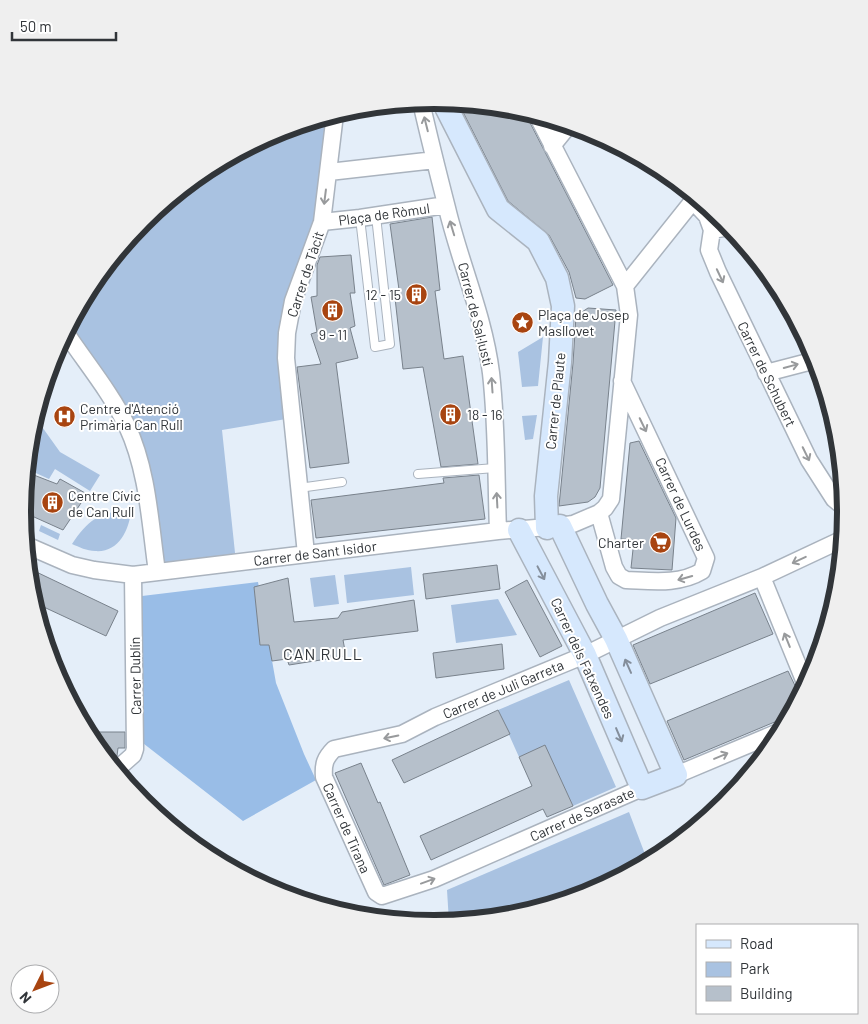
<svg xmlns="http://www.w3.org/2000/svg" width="868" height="1024" viewBox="0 0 868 1024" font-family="Barlow,sans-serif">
<rect width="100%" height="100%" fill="#e4eef9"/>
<!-- green -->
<path fill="#a9c2e1" d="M328 125 329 172 293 301 292 418 222 430 236 562 157 572 127 426 66 333 92 283 143 221 206 170 277 132 286 129Z
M543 337 538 386 522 387 518 352Z
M537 415 533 439 525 440 522 416Z
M35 417 60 452 100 475 90 491 55 469 49 479 27 469 30 431Z
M131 511C129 531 118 553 95 551 87 551 79 547 72 544 88 520 101 510 131 511Z
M41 525 60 534 58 540 39 531Z
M411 567 414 595 347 603 344 575Z
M335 575 339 604 314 607 310 578Z
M498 599 517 635 456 643 451 605Z
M569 680 616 787 573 806 545 746 519 757 498 710Z
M629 812 648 862 591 892 514 916 449 922 447 890Z"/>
<!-- forest -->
<path fill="#99bde7" d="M258 582 276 683 304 754 316 780 243 821 139 740 142 596Z"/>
<!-- building -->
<path fill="#b6c0cb" stroke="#79828c" d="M472 104 515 108 524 111 613 285 585 299 576 298 569 272 549 235 508 201 462 110Z
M432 217 440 290 435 291 444 359 463 356 478 464 441 467 423 367 403 369 395 298 400 297 390 224Z
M351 255 355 293H350L355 326 350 328 358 358 336 363 349 463 310 468 297 367 321 364 311 334 317 332 311 297 317 296V265L320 257Z
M588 308 616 310 600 488 595 497 588 502 559 506 573 363 576 316Z
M639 441 676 518 672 570 631 568 634 540 621 539 630 443Z
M26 472 57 484 60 479 87 494 63 530 23 512Z
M479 475 485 519 316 538 311 500 444 483 443 478Z
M497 565 500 589 426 599 423 574Z
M28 568 118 611 106 636 33 602 30 592Z
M288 578 294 622 338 618 342 612 414 600 418 631 343 640 346 656 289 665 287 659 272 661 269 645H260L254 587Z
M527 580 562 646 540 657 505 592Z
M755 593 773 634 650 684 633 645Z
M502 644 504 669 436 678 433 653Z
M788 671 800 696 789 716 684 760 667 721Z
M498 710 510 734 404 783 392 760Z
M96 732H125V748H118L117 756H105V747L97 746Z
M545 745 573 806 547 817 543 809 431 860 420 836 532 786 519 757Z
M361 763 378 803 380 802 410 875 384 885 335 773Z"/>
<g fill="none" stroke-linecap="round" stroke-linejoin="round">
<defs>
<path id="lane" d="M360 218 375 347 390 344 376 216
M418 474 495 468
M299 488 342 482"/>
<path id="street" d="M421 102C429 137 438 173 447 208 460 263 484 316 491 373 497 425 496 478 498 531
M552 146 569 125
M329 172 435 160
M693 201 707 216 712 230 709 250 718 272 809 460 834 499 845 508
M322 222 360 218 446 205
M712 230 730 227
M625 286 696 197
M66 333C86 363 111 393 127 426 148 471 150 523 157 572
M766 373 816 360
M599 513 614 567 619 576 626 580C652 581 679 585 702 571L706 558 622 381
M26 545 72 565 94 570 133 575 498 531 560 526 573 524 599 513 605 508 611 499 629 315 625 286 537 115
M306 554 286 358 287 333 293 301 322 222 335 114
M762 577 806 685
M116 770 133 755 135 749 133 575
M676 775 781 731
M642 788 434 879 382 896 376 892 324 777C323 764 325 758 334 749L402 734 435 717 585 655 660 618 762 577 843 539"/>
<path id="secondary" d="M443 101 498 209 538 241 557 278 563 306 560 362 546 496 547 528
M519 530 585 655 642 788 676 775 616 639 597 604 560 526"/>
</defs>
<!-- lane casing -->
<use href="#lane" stroke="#aab3be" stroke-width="10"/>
<!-- street casing -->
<use href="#street" stroke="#aab3be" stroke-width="19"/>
<!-- secondary casing -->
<use href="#secondary" stroke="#aab3be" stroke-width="25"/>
<!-- lane -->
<use href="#lane" stroke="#fff" stroke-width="8"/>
<!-- street -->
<use href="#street" stroke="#fff" stroke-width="16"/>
<!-- secondary -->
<use href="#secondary" stroke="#d6e8fd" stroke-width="22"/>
</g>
<!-- one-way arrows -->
<defs><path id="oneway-shaft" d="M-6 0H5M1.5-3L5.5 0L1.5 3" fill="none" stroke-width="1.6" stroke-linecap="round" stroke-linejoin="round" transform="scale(1.25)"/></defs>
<g stroke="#989a9c">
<use href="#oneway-shaft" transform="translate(426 124) rotate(-104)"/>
<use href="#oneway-shaft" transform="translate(325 197) rotate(97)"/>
<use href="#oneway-shaft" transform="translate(452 228) rotate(-107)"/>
<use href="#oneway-shaft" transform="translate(720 276) rotate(65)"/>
<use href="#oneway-shaft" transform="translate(791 366) rotate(-15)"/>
<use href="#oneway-shaft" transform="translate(492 385) rotate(-94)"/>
<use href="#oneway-shaft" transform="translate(643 425) rotate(64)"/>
<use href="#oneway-shaft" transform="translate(806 454) rotate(64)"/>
<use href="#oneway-shaft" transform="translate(497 500) rotate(-93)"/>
<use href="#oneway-shaft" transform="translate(799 560) rotate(155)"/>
<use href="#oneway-shaft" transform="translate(685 578) rotate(164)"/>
<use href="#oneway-shaft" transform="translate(787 640) rotate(-112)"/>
<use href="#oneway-shaft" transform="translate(391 737) rotate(168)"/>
<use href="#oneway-shaft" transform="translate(721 756) rotate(-23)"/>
<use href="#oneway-shaft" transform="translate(428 881) rotate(-20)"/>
</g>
<g stroke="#848e9b">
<use href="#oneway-shaft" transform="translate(541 573) rotate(62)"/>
<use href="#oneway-shaft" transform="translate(628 666) rotate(-114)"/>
<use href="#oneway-shaft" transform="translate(619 735) rotate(67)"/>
</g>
<!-- icons -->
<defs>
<symbol id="building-disc" viewBox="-11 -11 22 22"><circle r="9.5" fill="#a84410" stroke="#fff"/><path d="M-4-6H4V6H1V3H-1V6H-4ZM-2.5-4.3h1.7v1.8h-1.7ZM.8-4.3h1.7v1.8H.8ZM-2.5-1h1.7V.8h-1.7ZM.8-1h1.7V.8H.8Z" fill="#fff"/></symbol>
<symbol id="sight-disc" viewBox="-11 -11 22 22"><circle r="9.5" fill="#a84410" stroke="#fff"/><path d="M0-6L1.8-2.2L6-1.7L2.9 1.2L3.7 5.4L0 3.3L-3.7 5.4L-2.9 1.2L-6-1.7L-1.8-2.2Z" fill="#fff"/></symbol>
<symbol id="hospital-disc" viewBox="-11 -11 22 22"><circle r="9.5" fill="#a84410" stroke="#fff"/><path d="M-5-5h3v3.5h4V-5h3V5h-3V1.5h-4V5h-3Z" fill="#fff"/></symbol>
<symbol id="supermarket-disc" viewBox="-11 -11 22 22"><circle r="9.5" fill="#a84410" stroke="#fff"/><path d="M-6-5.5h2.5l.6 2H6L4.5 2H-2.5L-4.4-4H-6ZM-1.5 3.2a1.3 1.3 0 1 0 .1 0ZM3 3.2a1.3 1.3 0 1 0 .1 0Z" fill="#fff"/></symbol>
</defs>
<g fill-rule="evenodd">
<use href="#building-disc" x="404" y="282" width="25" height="25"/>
<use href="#building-disc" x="320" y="298" width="25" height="25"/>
<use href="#sight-disc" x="510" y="310" width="25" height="25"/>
<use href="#building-disc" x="438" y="402" width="25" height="25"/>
<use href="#hospital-disc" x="52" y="404" width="25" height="25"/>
<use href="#building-disc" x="40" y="490" width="25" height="25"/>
<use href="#supermarket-disc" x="648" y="530" width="25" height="25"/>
</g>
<g text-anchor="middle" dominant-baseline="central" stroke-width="4" stroke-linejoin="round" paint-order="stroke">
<!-- street labels -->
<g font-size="14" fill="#313539" stroke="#fff">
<text transform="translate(384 214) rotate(-8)">Plaça de Ròmul</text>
<text transform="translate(305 274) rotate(-72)">Carrer de Tàcit</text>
<text transform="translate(476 314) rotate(76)">Carrer de Sal·lustí</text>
<text transform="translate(767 374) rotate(64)">Carrer de Schubert</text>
<text transform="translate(555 401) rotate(-84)">Carrer de Plaute</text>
<text transform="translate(681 504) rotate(65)">Carrer de Lurdes</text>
<text transform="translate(315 553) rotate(-7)">Carrer de Sant Isidor</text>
<text transform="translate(583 658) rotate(65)">Carrer dels Fatxendes</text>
<text transform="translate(135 676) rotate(-91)">Carrer Dublín</text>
<text transform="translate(503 689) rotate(-23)">Carrer de Juli Garreta</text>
<text transform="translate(582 814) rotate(-24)">Carrer de Sarasate</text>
<text transform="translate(347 828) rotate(66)">Carrer de Tirana</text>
</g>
<!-- poi labels -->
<g font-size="14" fill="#313539" stroke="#fff" text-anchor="start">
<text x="401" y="294" text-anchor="end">12 - 15</text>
<text x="538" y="314">Plaça de Josep<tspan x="538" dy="16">Masllovet</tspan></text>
<text x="333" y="334" text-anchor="middle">9 - 11</text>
<text x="80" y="408">Centre d'Atenció<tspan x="80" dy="16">Primària Can Rull</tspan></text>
<text x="467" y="414">18 - 16</text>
<text x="68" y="495">Centre Cívic<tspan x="68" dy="16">de Can Rull</tspan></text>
<text x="644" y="542" text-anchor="end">Charter</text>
</g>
<!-- quarter labels -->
<g font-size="16" letter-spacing="1" fill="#313539" stroke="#fff">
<text x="323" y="653">CAN RULL</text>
</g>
</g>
<!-- crop -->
<path d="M0 0H868V1024H0ZM31 512a403 403 0 1 1 806 0a403 403 0 1 1-806 0Z" fill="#efefef" fill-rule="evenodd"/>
<path fill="none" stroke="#313539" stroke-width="6" d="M31 512a403 403 0 1 1 806 0a403 403 0 1 1-806 0Z"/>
<!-- legend -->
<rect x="696" y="924" width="162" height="90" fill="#ffffff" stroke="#adaeb0"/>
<rect x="706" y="940" width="25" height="8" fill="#d6e8fd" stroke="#adaeb0"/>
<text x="740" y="949" font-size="15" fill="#313539">Road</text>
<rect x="706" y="962" width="25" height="15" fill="#a9c2e1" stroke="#adaeb0"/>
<text x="740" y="974" font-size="15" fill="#313539">Park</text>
<rect x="706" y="986" width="25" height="15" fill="#b6c0cb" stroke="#adaeb0"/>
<text x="740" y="999" font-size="15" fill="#313539">Building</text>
<!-- north arrow -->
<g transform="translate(35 989) rotate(228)"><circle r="24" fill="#ffffff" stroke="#adaeb0"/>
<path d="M0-4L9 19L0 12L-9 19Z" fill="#a84410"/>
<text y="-8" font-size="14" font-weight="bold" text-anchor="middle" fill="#313539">N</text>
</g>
<!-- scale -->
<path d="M12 32v8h104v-8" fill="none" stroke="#313539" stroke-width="2.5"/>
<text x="20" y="32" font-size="15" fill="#313539" stroke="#ffffff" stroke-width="4" paint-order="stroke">50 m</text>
</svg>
